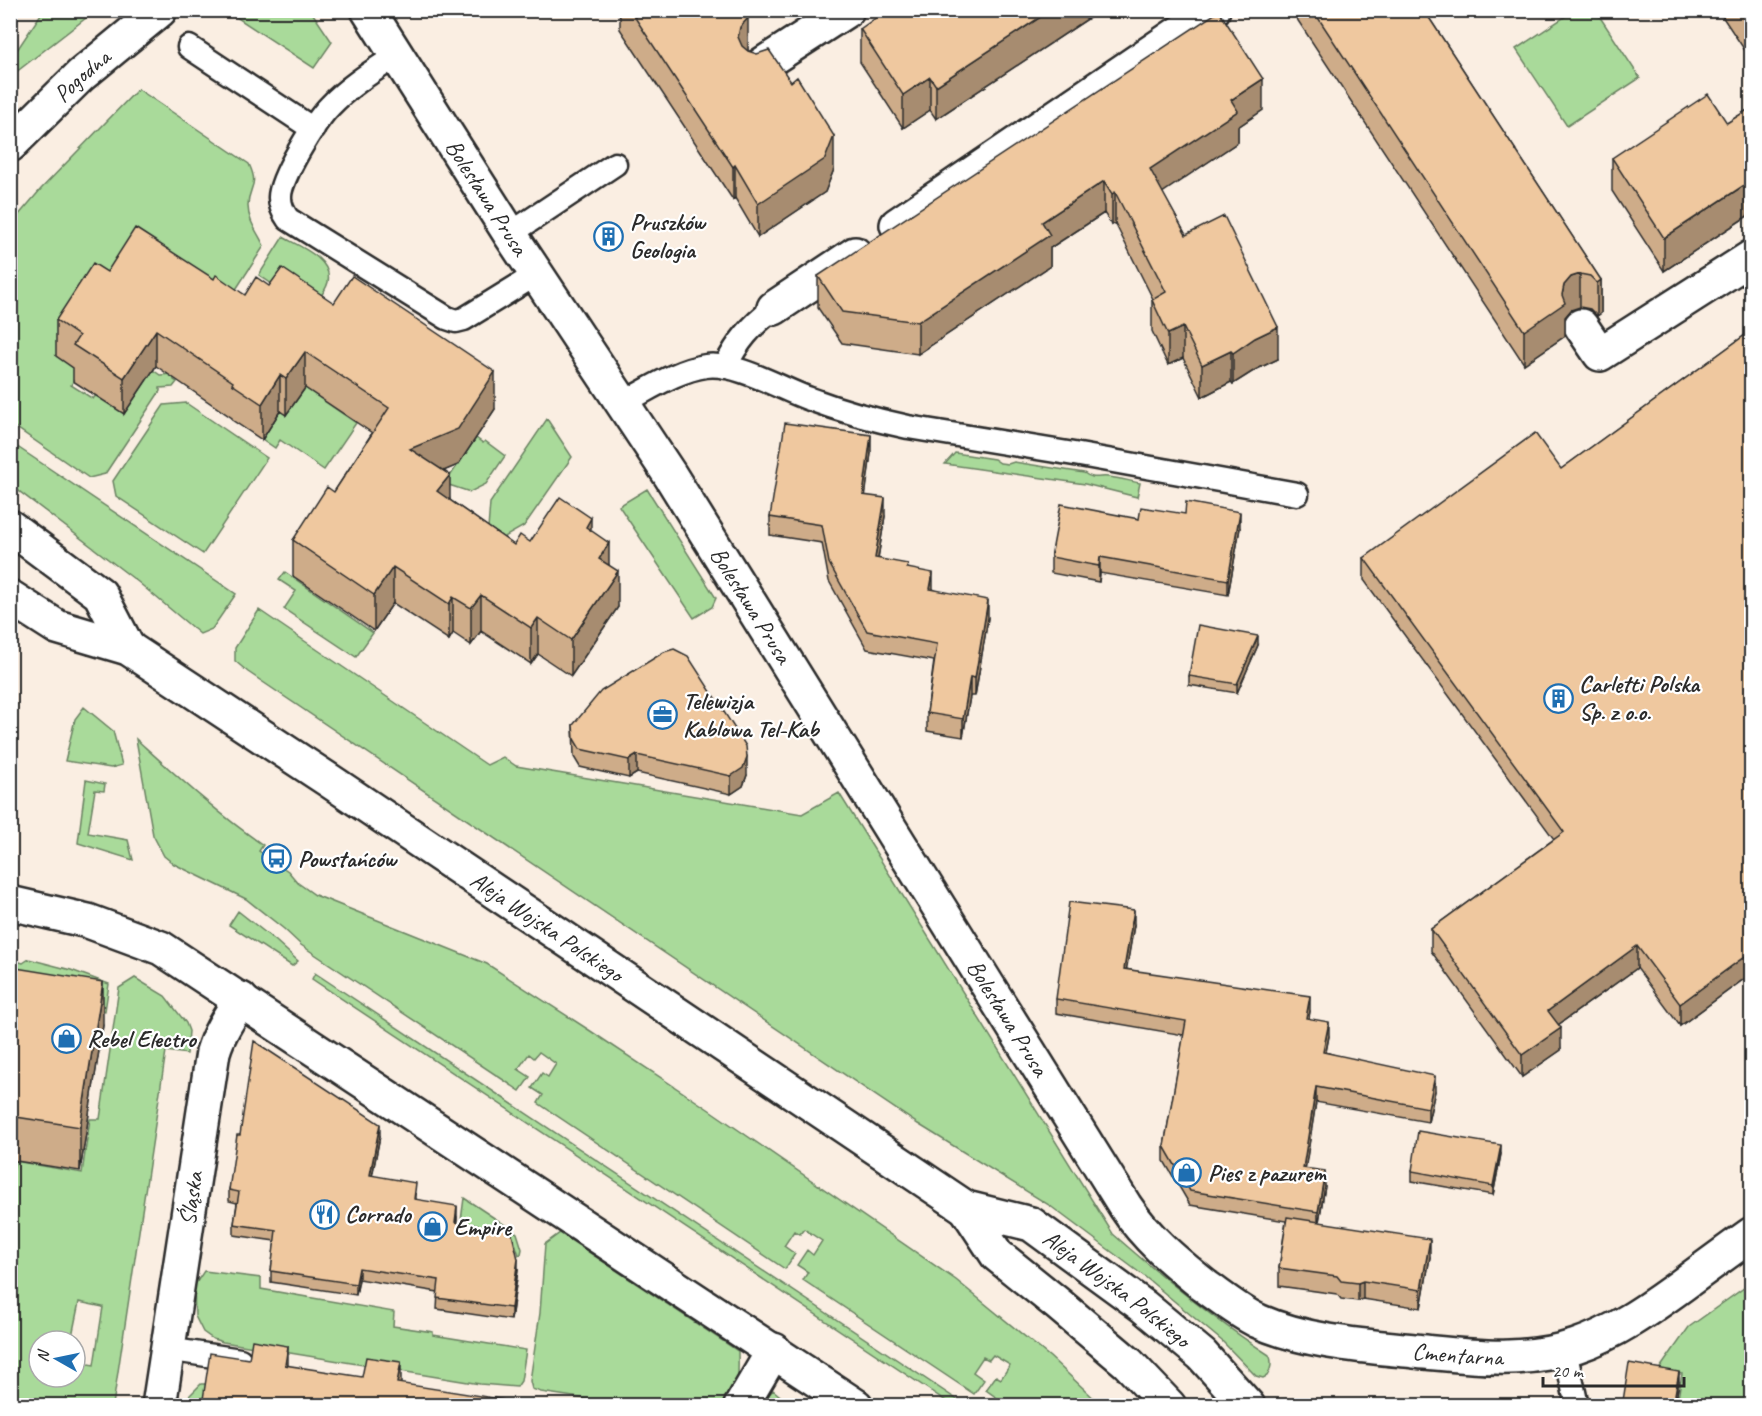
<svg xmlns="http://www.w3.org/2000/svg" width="1762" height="1416" viewBox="0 0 1762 1416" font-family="Caveat,sans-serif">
<rect width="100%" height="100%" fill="#faeee2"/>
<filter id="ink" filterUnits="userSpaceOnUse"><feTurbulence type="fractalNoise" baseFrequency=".0167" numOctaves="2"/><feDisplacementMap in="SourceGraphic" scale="12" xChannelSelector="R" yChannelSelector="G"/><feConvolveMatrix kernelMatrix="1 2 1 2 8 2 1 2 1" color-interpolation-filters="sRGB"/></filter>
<g filter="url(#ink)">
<!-- green -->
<path fill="#a9da9a" stroke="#6a8262" stroke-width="1.5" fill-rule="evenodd" d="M1575 10 1596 11 1640 78 1567 126 1516 49Z
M43 11H95L11 76V59Z
M227 11H311L332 42 314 68Z
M138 89 249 164C260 188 248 185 248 206 248 221 258 233 264 246L220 314 56 355 79 372 71 385 93 399 96 395 153 370 160 375 173 374 174 380 177 382 173 387 160 388V391L105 474 89 478 11 424V224L41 189Z
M283 237C299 246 333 259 328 282 326 291 318 300 313 307L307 308 259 275Z
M305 388 356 423 324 470 280 440 275 448 262 439 280 411 286 415Z
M186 403 267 458 203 554 116 496 113 481 164 405Z
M547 419 572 457 524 526 503 538 488 529 490 503Z
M476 438 483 443 485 441 505 456 486 484 470 492 449 485 446 482Z
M10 442 236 594 212 629 200 634 138 582 11 485Z
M955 453 994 459 1000 463 1008 464 1014 462 1084 473C1093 480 1099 476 1108 477 1119 478 1129 481 1140 483L1137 497 1085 484 945 464Z
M647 489 716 598 712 607 694 618 619 506Z
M285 572 373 633 356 657 284 609 296 591 279 580Z
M259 610 487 765 503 757 516 766 802 814 839 793 1113 1234C1163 1278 1213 1319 1269 1355 1273 1362 1271 1369 1267 1376L1263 1378 1256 1376 1222 1341 1144 1276 1049 1205 918 1124 248 672 235 661V648Z
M84 707 113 731 122 765 111 768 65 761 75 719Z
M136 739C177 776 217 813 263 845L259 851 288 871 298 883 315 895 487 964 589 1030 708 1109 956 1280 1050 1357 1101 1405H992L997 1398 986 1390 996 1376 1001 1379 1010 1365 993 1355 989 1360 983 1357 973 1372 984 1380 974 1394 803 1280 808 1272 797 1265 807 1250 813 1255 822 1241 804 1229 800 1234 794 1231 784 1246 795 1254 785 1269 538 1103 543 1095 532 1088 542 1073 548 1077 556 1064 539 1052 534 1058 529 1054 518 1069 530 1077 520 1091 301 945 284 929 246 899 174 864 164 856 153 835Z
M86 780 105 784 104 791 95 790 88 833 128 840 133 860 78 843Z
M238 911 276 941 298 961 292 966 229 925Z
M10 954 13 960 23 963 29 959 71 970 109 984 105 1011 11 997Z
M315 973 965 1405H952L312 979Z
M135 978 165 996 186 1023 189 1031 187 1054 166 1051 113 1405H11L10 1189 15 1161 82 1173 90 1119H100L119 988ZM79 1302 103 1307 94 1365 75 1362V1377H39V1341H71Z
M464 1198 517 1233 522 1249 521 1254 519 1255 513 1237 460 1228Z
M560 1233 738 1351C738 1372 742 1397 718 1405H625L541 1392 532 1389 530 1381 540 1313 545 1244Z
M204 1271 261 1278V1289L394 1312 393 1326 433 1332V1335L526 1350 521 1381 517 1387 480 1384 223 1342 213 1339 203 1332 195 1316 194 1286Z
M1751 1283V1405H1677L1682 1374 1658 1371 1689 1327Z
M201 1384H239L207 1405 186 1406 187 1398Z
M773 1390 791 1405 759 1406Z"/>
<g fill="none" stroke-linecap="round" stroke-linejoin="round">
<defs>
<path id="lane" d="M189 47 313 129
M396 56C373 71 349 86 330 106 316 120 279 179 280 198 280 206 283 212 288 219L447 318 456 321 464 319 537 274
M510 234 615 164
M725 367C738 341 751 326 774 308
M622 403C648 390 677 370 706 366 737 362 781 389 810 399 842 411 875 420 908 427L1074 454 1297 494
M167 1349 240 1360
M1565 1350 1577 1406"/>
<g id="street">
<path id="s1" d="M368 10 510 234 670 475 1125 1206C1146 1238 1175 1262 1205 1286 1222 1298 1239 1312 1258 1321 1306 1342 1362 1346 1414 1351 1468 1356 1523 1364 1576 1346 1615 1333 1649 1309 1682 1285 1705 1268 1728 1251 1752 1234"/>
<path d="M757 68 847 10"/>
<path d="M897 225 1213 10"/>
<path d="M774 308 855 254"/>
<path d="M1581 326 1600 354 1752 257"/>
<path d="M10 903 88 921 161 948 856 1406"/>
<path id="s2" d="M159 1406 213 1052C219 1032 230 1016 241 999"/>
<path d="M741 1406 774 1350"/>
</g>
<g id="secondary">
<path id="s3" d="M10 145 81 75 160 10"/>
<path d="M10 527 100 594 128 648"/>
<path id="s4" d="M10 597 57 627 128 648 330 781 966 1208 1031 1224 1143 1306 1202 1355 1248 1406"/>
<path d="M966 1208 997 1255 1058 1304 1128 1363 1169 1406"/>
</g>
</defs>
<!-- lane casing -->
<use href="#lane" stroke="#2b2b2b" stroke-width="27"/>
<!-- street casing -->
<use href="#street" stroke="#2b2b2b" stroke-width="38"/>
<!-- secondary casing -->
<use href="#secondary" stroke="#2b2b2b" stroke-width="38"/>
<!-- lane -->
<use href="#lane" stroke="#fff" stroke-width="22"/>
<!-- street -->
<use href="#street" stroke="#fff" stroke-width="33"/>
<!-- secondary -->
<use href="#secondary" stroke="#fff" stroke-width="33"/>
</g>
<!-- wall -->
<path fill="#ceac89" stroke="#2b2b2b" stroke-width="1.5" d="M616 10H743L748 51 834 169 825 192 758 237 735 198 733 200 620 29V17Z
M1101 10 936 119 930 110 903 128 860 62V29Z
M1291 10H1424L1601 280V313L1597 316 1590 309 1580 307 1571 310 1565 317V336L1524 364Z
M1718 10H1752V61Z
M1752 107V213L1664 271 1612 191V158L1727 123Z
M1263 110 1238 127V142L1162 192 1186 235 1278 359 1255 370 1233 384 1231 382 1202 397 1183 358 1168 365 1152 331V300L1153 299 1115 223 1112 225 1104 213 1050 248V266L918 354 842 343 818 308V276Z
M107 272 214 279 245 295 269 286 334 303 495 409 458 465 443 471 450 500 514 545 591 531 609 565 618 607 571 676 538 654 531 664 481 631 471 645 453 633 449 640 393 603 374 631 293 576V540L334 492 372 433 305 388 286 415 280 411 262 440 232 420V418L156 366 124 414 73 381V368L56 356V320Z
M1752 330V973L1680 1026 1637 968 1558 1025 1561 1050 1522 1077 1431 951V929L1554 839 1364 580V558L1561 469Z
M871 453 865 495 885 516 878 558 908 568 933 589 988 618 975 696H970L963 737 927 731V713L934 661 867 649 829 581 822 543 770 535V517Z
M1139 519 1240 528 1228 595 1100 573 1099 582 1051 573V557Z
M1258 645 1237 693 1189 685V676Z
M573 725 747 775 743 786 731 794 637 773 629 778 580 767 574 757Z
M1134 925 1126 969 1310 1011 1309 1018 1329 1036 1326 1052 1435 1091 1428 1122 1316 1102 1305 1169 1325 1186 1319 1222 1430 1257 1421 1308 1363 1299 1358 1301 1341 1299 1337 1294 1279 1286V1268L1286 1221 1190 1205 1164 1161V1146L1184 1035 1056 1013V999Z
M10 967 103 1025 80 1171 10 1160Z
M240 1135 380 1136 372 1176 416 1194V1200L457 1217V1222L518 1270 511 1320 437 1309 438 1292 359 1279 356 1295 271 1282V1271L275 1241 234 1235V1224L237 1203 229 1201V1190Z
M1501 1154 1493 1195 1412 1181V1171Z
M1679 1382 1675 1406H1623V1401Z"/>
<!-- shaded-wall -->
<path fill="#a78c6f" stroke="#2b2b2b" stroke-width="1.5" d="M1051 10H1101L936 119V86Z
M748 18V51L740 60 738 37 740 27Z
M930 77V110L903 128V95Z
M1263 79V110L1238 127V142L1150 201V169L1231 100Z
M834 136V169L825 192 758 237V204Z
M735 165V198L733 200V167Z
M1752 180V213L1664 271V238Z
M1104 181V213L1050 248V266L918 354V322L1042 222Z
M1115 192V223L1112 225V194Z
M1580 274V307L1571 310 1565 317V336L1524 364V331L1562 295 1564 285 1571 277Z
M1601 280V313L1597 316V283Z
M1183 327V358L1168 365V334Z
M1278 327V359L1255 370 1233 384V353L1255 338Z
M156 330V366L124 414V378Z
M1231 351V382L1202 397V365Z
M305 352V388L286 415V379Z
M495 372V409L458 465 410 485V449Z
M280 375V411L262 440V404Z
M871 435V453L863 513V495Z
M450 475V511L437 491Z
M885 498V516L875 576V558Z
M1240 512V528L1228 595V580Z
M591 518V554L586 527Z
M609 543V579L599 559Z
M1100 557V573L1099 582V566Z
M393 567V603L374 631V595Z
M618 571V607L571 676V640Z
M933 573V591L930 589Z
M481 595V631L471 645V608Z
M453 597V633L449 640V604Z
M988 600V618L975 696V678Z
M538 618V654L531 664V628Z
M1258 636V645L1237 693V684Z
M970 677V696L963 737V719Z
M14 738V764L10 793V767Z
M637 755V773L629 778V760Z
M747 757V775L743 786 731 794V776Z
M1134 910V925L1124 984V969Z
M1637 946V968L1548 1032V1011Z
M1752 951V973L1680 1026V1004Z
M103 982V1025L80 1171V1127Z
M1310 996V1011L1306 1032V1018Z
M1329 1022V1036L1323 1066V1052Z
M1561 1028V1050L1522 1077V1055Z
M1435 1076V1091L1428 1122V1108Z
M1316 1087V1102L1303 1183V1168Z
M380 1124V1136L370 1187V1175Z
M1501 1145V1154L1493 1195V1186Z
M1325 1171V1186L1318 1227V1212Z
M457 1206V1217L455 1233V1222Z
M1430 1239V1257L1421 1308V1290Z
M518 1259V1270L511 1320V1308Z
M359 1268V1279L356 1295V1284Z
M1363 1281V1299L1358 1301V1283Z
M288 1346V1398L285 1365Z
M401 1362V1406L397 1383Z
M1679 1372V1382L1675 1406H1673Z"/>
<!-- building -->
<path fill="#efc89f" stroke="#2b2b2b" stroke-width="1.5" d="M630 10H743L748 18 740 27 738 37 742 46 748 51 757 54 769 50 791 82 797 77 834 136 825 159 758 204 735 165 733 167Z
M887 10H1051L936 86 930 77 903 95 860 29Z
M1313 10H1424L1601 280 1597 283 1590 276 1580 274 1571 277 1564 285 1562 295 1565 303 1524 331Z
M1740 10H1752V28Z
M1219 11 1263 79 1231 100 1238 111 1150 169 1186 235 1224 216 1278 327 1255 338 1233 353 1231 351 1202 365 1183 327 1168 334 1152 300 1166 292 1115 192 1112 194 1104 181 1042 222 1050 235 918 322 842 312 818 276Z
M1708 94 1727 123 1752 107V180L1664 238 1612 158Z
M135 228 214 279 216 275 245 295 256 277 269 286 282 268 334 303 352 276 495 372 458 429 410 449 450 475 437 491 514 545 520 535 530 542 560 497 591 518 586 527 609 543 599 559 618 571 571 640 538 618 531 628 481 595 471 608 453 597 449 604 393 567 374 595 293 540 327 487 334 492 389 408 305 352 286 379 280 375 262 404 232 384 233 382 156 330 124 378 73 345 79 336 56 320 93 263 107 272Z
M1752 330V951L1680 1004 1637 946 1548 1011 1561 1028 1522 1055 1431 929 1564 832 1364 558 1535 433 1561 469Z
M785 423 871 435 863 495 885 498 875 558 908 564 907 568 933 573 930 589 988 600 975 678 970 677 963 719 927 713 937 644 867 631 829 563 822 525 770 517Z
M1186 502 1240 512 1228 580 1100 557 1099 566 1051 557 1061 504 1139 519 1141 507 1185 514Z
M1198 625 1258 636 1237 684 1189 676Z
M674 649 688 656 746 746 747 757 743 768 731 776 637 755 629 760 580 749 574 739 573 725 601 691 664 652Z
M10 737 14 738 10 767Z
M1069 902 1134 910 1124 969 1310 996 1306 1018 1329 1022 1323 1052 1435 1076 1428 1108 1316 1087 1303 1168 1325 1171 1318 1212 1190 1191 1164 1146 1186 1021 1056 999Z
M10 967 103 982 80 1127 10 1116Z
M254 1041 380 1124 370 1175 416 1183 414 1199 457 1206 455 1222 511 1230 518 1259 511 1308 437 1298 439 1280 359 1268 356 1284 271 1271 276 1230 234 1224 239 1192 229 1190 237 1135H240Z
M1418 1131 1501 1145 1493 1186 1412 1171Z
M1287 1217 1430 1239 1421 1290 1363 1281 1358 1283 1341 1281 1337 1276 1279 1268Z
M252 1340 288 1346 285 1365 362 1377 366 1357 401 1362 397 1383 545 1406H202L210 1353 249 1359Z
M1629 1363 1679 1372 1673 1406H1645L1623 1401Z"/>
</g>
<!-- icons -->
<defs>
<symbol id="building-ring" viewBox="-11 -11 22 22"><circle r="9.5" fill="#fff" stroke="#1f6fb2" stroke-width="1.5"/><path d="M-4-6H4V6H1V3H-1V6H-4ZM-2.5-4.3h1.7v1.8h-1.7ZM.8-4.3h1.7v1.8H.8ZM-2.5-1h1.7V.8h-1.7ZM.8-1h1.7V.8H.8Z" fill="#1f6fb2"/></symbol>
<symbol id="office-ring" viewBox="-11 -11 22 22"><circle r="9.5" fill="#fff" stroke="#1f6fb2" stroke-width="1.5"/><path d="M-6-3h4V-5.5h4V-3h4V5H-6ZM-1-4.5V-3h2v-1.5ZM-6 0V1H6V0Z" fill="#1f6fb2"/></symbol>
<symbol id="bus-ring" viewBox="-11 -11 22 22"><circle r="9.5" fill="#fff" stroke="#1f6fb2" stroke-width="1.5"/><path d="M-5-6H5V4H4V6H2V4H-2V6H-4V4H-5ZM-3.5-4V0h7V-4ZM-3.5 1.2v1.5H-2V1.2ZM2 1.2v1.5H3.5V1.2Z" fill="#1f6fb2"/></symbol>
<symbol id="shop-ring" viewBox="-11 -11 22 22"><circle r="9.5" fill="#fff" stroke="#1f6fb2" stroke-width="1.5"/><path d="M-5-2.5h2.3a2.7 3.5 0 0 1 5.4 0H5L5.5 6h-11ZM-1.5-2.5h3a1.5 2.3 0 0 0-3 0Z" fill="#1f6fb2"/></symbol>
<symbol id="restaurant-ring" viewBox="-11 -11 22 22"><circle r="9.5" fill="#fff" stroke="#1f6fb2" stroke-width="1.5"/><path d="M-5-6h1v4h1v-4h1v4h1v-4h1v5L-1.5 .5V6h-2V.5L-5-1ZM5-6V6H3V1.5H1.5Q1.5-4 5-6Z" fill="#1f6fb2"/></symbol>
</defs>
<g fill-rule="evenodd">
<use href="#building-ring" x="592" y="220" width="33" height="33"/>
<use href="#building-ring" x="1542" y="682" width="33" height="33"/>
<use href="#office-ring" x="646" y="698" width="33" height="33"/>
<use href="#bus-ring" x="260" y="842" width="33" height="33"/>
<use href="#shop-ring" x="50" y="1022" width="33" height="33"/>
<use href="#shop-ring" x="1170" y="1156" width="33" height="33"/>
<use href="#restaurant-ring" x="308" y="1198" width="33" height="33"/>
<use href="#shop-ring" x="416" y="1210" width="33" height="33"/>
</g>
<g text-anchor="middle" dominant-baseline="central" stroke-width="4.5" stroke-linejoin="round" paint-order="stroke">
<!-- street labels -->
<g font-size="24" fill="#2b2b2b" stroke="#fff">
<text stroke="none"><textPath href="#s3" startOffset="100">Pogodna</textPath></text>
<text stroke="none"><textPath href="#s1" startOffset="222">Bolesława Prusa</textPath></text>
<text stroke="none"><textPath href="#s1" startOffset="708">Bolesława Prusa</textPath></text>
<text stroke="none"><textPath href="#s4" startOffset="633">Aleja Wojska Polskiego</textPath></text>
<text stroke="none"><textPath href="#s1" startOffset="1194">Bolesława Prusa</textPath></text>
<text stroke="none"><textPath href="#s2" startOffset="210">Śląska</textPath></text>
<text stroke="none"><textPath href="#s4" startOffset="1312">Aleja Wojska Polskiego</textPath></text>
<text stroke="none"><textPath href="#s1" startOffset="1796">Cmentarna</textPath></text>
</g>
<!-- poi labels -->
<g font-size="24" font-weight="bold" fill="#2b2b2b" stroke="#fff" text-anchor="start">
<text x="630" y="222">Pruszków<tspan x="630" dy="28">Geologia</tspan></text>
<text x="1579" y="684">Carletti Polska<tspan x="1579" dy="28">Sp. z o.o.</tspan></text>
<text x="683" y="701">Telewizja<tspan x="683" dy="28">Kablowa Tel-Kab</tspan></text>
<text x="298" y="859">Powstańców</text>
<text x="87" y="1039">Rebel Electro</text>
<text x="1208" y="1173">Pies z pazurem</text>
<text x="345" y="1214">Corrado</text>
<text x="454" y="1227">Empire</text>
</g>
</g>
<!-- margin -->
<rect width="1762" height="1416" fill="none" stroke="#fff" stroke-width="36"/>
<rect x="18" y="18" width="1726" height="1380" fill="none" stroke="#2b2b2b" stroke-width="2" filter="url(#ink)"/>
<!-- north arrow -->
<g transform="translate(57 1359) rotate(279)"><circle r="28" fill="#ffffff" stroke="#aaaaaa" stroke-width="1.5"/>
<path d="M0-4.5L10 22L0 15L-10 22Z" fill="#1f6fb2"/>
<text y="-9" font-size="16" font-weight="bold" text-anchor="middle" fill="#2b2b2b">N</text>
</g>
<!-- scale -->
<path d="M1543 1377v9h141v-9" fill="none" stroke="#2b2b2b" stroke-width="3"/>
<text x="1552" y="1377" font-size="18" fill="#2b2b2b" stroke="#ffffff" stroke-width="4.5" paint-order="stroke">20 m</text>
</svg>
